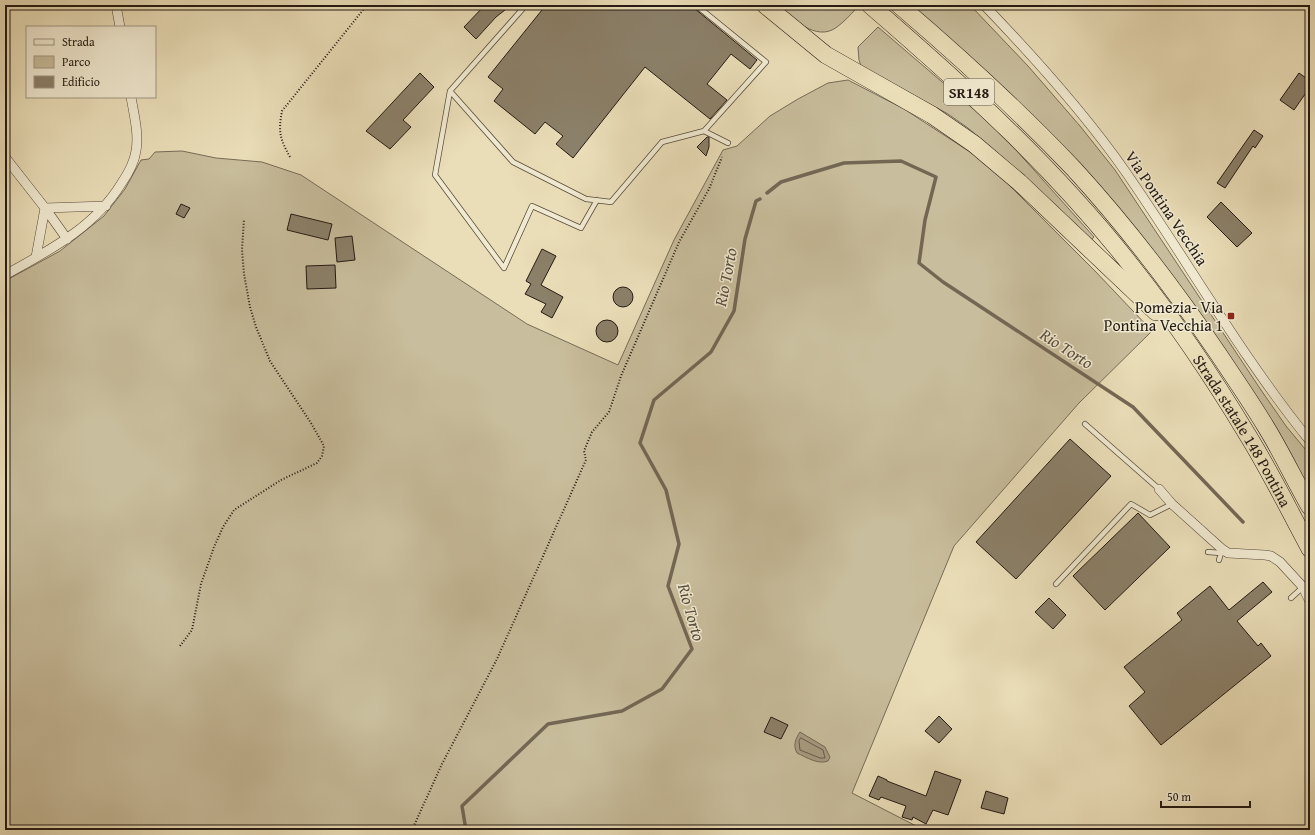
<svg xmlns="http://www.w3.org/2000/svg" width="1315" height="835" viewBox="0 0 1315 835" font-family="'Gentium Book Plus',serif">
<rect width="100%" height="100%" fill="#eadeb8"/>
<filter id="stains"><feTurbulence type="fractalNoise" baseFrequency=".005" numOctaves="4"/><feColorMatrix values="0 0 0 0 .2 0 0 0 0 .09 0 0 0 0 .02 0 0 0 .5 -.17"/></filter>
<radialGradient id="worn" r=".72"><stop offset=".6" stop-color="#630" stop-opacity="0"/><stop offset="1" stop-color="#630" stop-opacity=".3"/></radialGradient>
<!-- green -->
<path fill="#c8bd9c" stroke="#766c58" d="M776 5H851L856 9C850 15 844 22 837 27 816 43 791 17 776 5Z
M911 5H970L1028 66 1080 126 1115 170 1261 390 1286 426 1310 455V502L1186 299Z
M878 27 969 105 1008 141 1094 237 1088 243 999 155 968 128 948 114 861 66 859 60 858 47Z
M848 80 904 109 987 163 1095 271 1152 331 1079 403 954 546 852 793 924 830H5V281L60 251 104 216 125 189 141 160 149 159 155 152 182 151 216 158 262 162 301 175 527 324 618 365 674 240 723 150 737 146 770 116 798 99 828 83Z"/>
<!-- water -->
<path fill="#a79b80" stroke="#736754" d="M800 732 825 747 830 757 828 761C818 765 806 757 797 753 793 746 795 739 800 732Z"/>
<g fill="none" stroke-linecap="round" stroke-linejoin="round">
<!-- shore -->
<path stroke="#665a4a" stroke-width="1" d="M801 738 823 750 825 758H820L800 750 799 741Z"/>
<!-- stream -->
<path stroke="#736754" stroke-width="3.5" d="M767 193 781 182 844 163 901 161 936 177 925 220 919 263 943 282 1133 407 1243 522
M466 830 462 806 548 724 622 711 662 689 692 649 668 586 679 544 666 490 640 443 654 400 711 352 734 311 745 239 756 201 760 199"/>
</g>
<!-- building -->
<path fill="#8b8069" stroke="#241a13" d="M485 5H501L505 10 496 17 476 39 464 27Z
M546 5H692L694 8 757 60 750 69 731 54 707 84 727 100 710 119 645 67 573 158 556 144 563 136 545 122 535 134 494 101 503 89 488 77Z
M420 73 434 87 403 120 411 127 390 149 366 131Z
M1299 73 1310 81V87L1294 110 1280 100Z
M1254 130 1263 136 1255 148 1253 146 1225 188 1217 183Z
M707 137H709V147L706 156 697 147Z
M1221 202 1252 233 1237 247 1207 217Z
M181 204 190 208 184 218 176 214Z
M291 214 332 224 328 240 287 230Z
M352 236 355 260 337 262 335 238Z
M542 249 556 256 541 285 563 297 552 318 541 312 546 304 525 294 531 284 526 281Z
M335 265 336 288 307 289 306 266Z
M613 297a10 10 0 1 1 20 0a10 10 0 1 1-20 0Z
M596 331a11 11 0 1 1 22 0a11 11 0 1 1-22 0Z
M1070 439 1111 476 1016 579 976 542Z
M1138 513 1170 547 1105 610 1073 576Z
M1263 582 1272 592 1237 621 1258 646 1261 643 1271 656 1161 745 1129 706 1145 692 1124 667 1182 620 1177 613 1210 586 1229 610Z
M1049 598 1066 615 1053 629 1035 612Z
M939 716 952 729 939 743 925 731Z
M771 717 788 725 781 739 764 732Z
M935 771 961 780 948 815 933 810 926 824 913 817 912 820 902 817 906 806 881 797 879 800 869 796 878 776 887 780V781L926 796Z
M986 791 1008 798 1004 814 981 808Z"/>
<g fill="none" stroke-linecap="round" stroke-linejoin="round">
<defs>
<path id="lane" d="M526 5 450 91 513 162 586 199 611 202 662 142 704 131 766 62 696 5
M450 91 435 175 504 268 532 206 581 228 597 200
M704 131 728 143
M1085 424 1159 489
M1208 552 1221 553
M1219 560 1221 553H1225
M1056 584 1131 504 1150 515 1172 504
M1291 598 1303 587"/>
<path id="street" d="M116 5 120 27
M984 5C1034 57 1083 111 1125 171 1187 260 1241 356 1310 441
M5 157 45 208 67 239
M36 257 45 208 106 206
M5 275C48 251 94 228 121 184 128 174 134 164 136 151 139 133 134 115 131 97
M1159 489 1172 504 1222 549 1228 553 1265 555 1271 556 1280 562 1303 587 1310 602"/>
<g id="highway">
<path d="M765 5 826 55 932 115 974 144 1019 182 1156 312"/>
<path id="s1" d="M870 5C965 87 1055 168 1133 268 1174 320 1212 376 1247 434 1270 471 1289 510 1310 549"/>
<path d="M899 5C960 57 1019 111 1074 169 1127 227 1175 290 1219 355 1235 379 1251 402 1266 427 1282 453 1295 481 1310 507"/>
</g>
</defs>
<!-- lane casing -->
<use href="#lane" stroke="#564b3c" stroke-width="6"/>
<!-- street casing -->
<use href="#street" stroke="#564b3c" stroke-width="10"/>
<!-- highway casing -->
<use href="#highway" stroke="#241a13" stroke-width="18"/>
<!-- path -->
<path stroke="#241a13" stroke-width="2" stroke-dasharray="1 2" stroke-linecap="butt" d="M290 157C280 139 278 132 282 111L363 10 365 5
M180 646 192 630 201 584 214 547 223 527 234 510 281 480 317 463 322 456 324 446 311 423 270 361 256 327 250 307 244 274 242 250 244 219
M412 830 442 764 497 659 586 460 584 451 592 432 609 412 621 376 679 242 709 189 722 157"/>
<!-- lane -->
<use href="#lane" stroke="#f1ead1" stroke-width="4.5"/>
<!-- street -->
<use href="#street" stroke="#f1ead1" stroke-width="9"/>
<!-- highway -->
<use href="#highway" stroke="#eadeb8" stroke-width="17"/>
</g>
<!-- markers -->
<rect fill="#8f2418" stroke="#f1ead1" stroke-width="1.5" x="1227" y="312" width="8" height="8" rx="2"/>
<g text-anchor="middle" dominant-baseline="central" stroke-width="3" stroke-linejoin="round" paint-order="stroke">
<!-- shield labels -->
<rect fill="#f1ead1" stroke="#62584c" stroke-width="1" x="944" y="79" width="50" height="26" rx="3"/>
<g font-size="15" font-weight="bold" fill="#241a13">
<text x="969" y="92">SR148</text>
</g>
<!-- street labels -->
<g font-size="16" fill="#241a13" stroke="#f1ead1">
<text transform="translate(1167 208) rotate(56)">Via Pontina Vecchia</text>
<text stroke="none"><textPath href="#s1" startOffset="569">Strada statale 148 Pontina</textPath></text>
</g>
<!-- poi labels -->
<g font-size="16" fill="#241a13" stroke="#f1ead1" text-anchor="end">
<text x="1223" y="307">Pomezia- Via<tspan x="1223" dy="18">Pontina Vecchia 1</tspan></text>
</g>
<!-- water labels -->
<g font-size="17" font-style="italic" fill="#584e3f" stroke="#f1ead1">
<text transform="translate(725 277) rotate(-79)">Rio Torto</text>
<text transform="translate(1067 348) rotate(33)">Rio Torto</text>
<text transform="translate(692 612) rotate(74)">Rio Torto</text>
</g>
</g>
<!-- margin -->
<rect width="1315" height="835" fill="none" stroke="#eadeb8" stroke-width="20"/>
<rect x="6" y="6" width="1303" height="823" fill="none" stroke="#241a13" stroke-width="2"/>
<rect x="10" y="10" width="1295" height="815" fill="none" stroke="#241a13"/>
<!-- legend -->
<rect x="26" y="26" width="130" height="72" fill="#f1ead1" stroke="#9f9785"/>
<rect x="34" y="39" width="20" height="6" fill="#f1ead1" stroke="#9f9785"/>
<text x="62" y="46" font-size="12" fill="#241a13">Strada</text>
<rect x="34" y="56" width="20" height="12" fill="#c8bd9c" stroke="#9f9785"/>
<text x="62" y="66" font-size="12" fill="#241a13">Parco</text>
<rect x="34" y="76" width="20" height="12" fill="#8b8069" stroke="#9f9785"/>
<text x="62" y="86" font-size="12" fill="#241a13">Edificio</text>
<!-- scale -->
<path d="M1161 801v6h89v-6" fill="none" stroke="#241a13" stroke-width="2"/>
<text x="1167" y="801" font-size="12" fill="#241a13" stroke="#f1ead1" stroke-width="3" paint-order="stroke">50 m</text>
<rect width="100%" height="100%" filter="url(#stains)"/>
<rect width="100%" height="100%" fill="url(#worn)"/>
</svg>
